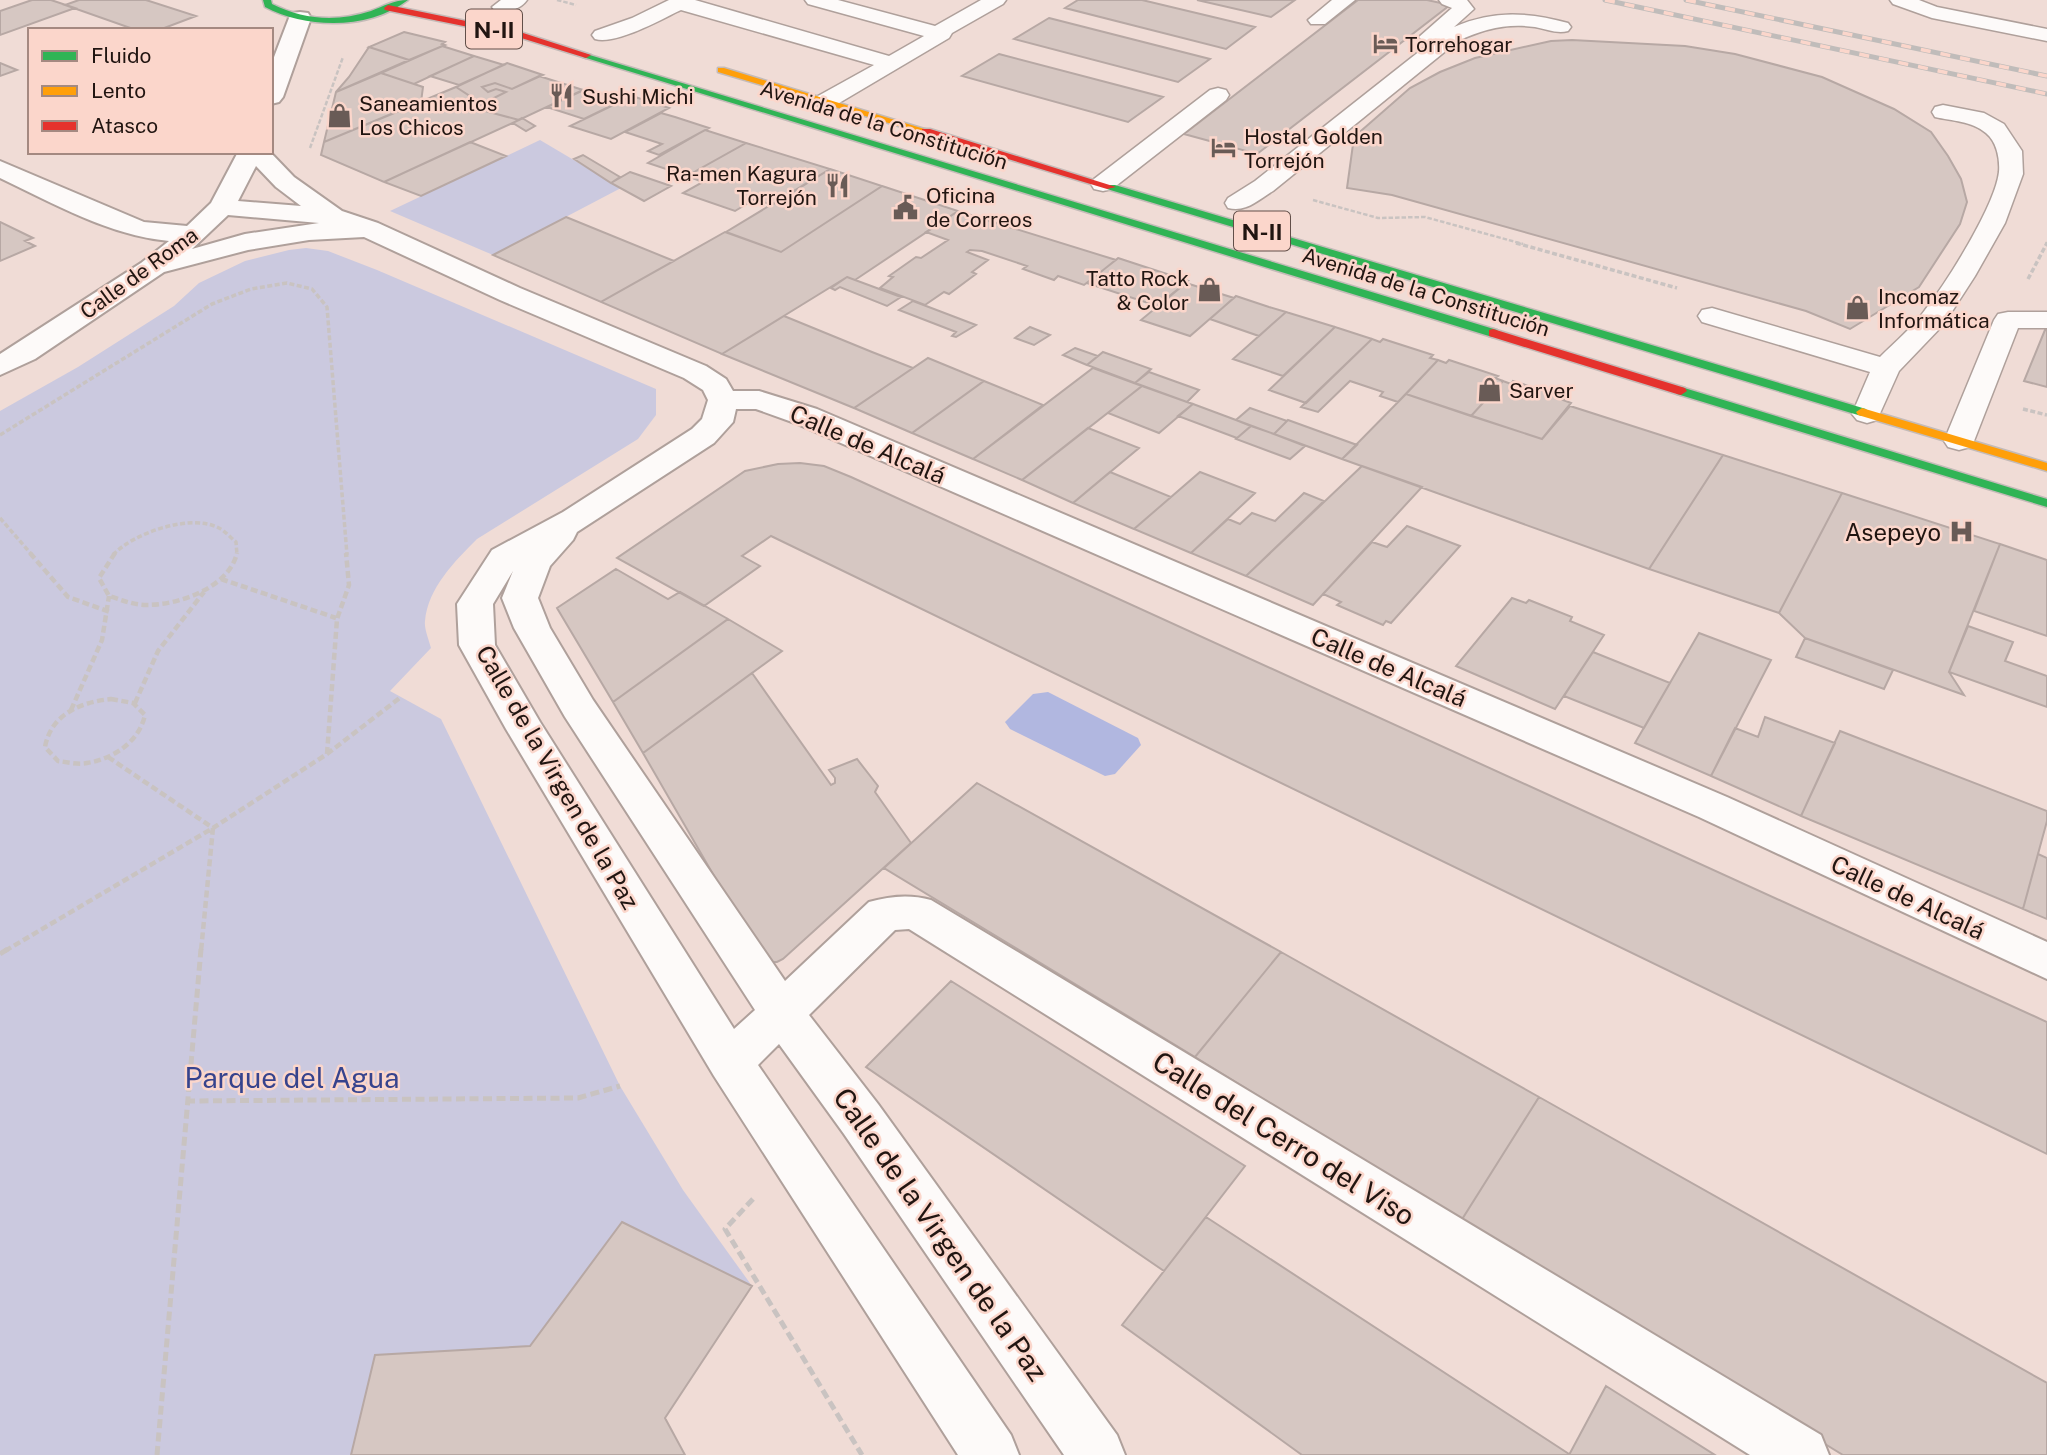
<svg xmlns="http://www.w3.org/2000/svg" width="2047" height="1455" viewBox="0 0 2047 1455" font-family="'Public Sans',sans-serif">
<rect width="100%" height="100%" fill="#f0dcd6"/>
<!-- green -->
<path fill="#cbc9df" d="M540 140 621 188 493 255 390 211Z
M306 248 328 251 377 270 656 389V415L638 439 477 539C455 561 428 588 425 621 424 629 429 640 431 648L390 691 441 719 620 1086 683 1190 752 1286 530 1346 375 1355 351 1455H0V411L78 367 174 306 199 283 245 261 289 250Z"/>
<!-- water -->
<path fill="#b1b7e0" d="M1048 692 1138 738 1141 745 1115 774 1105 776 1010 729 1005 722 1033 694Z"/>
<!-- building -->
<path fill="#d6c7c2" stroke="#b7a8a4" stroke-width="2" d="M32 0H51L75 8 0 35V11Z
M79 0H146L196 16 159 30H136L65 5Z
M1078 0H1142L1255 27 1226 49 1065 8Z
M1197 0H1295L1271 17Z
M1358 0H1427L1450 5 1257 154 1184 134Z
M1049 18 1210 59 1178 82 1014 39Z
M404 32 445 42 442 44 445 45 409 60 369 47Z
M1572 40 1685 46 1735 54 1822 77 1894 109 1931 132 1948 156 1961 179 1967 202 1960 224 1919 287 1850 329 1806 311 1392 195 1347 188 1354 137 1410 88 1440 72 1475 58 1551 41Z
M442 46 474 56 414 84 381 73Z
M369 47 409 60 336 92 349 77Z
M999 54 1163 97 1128 122 962 76Z
M474 56 504 65 459 85 430 76Z
M0 63 17 70 0 76Z
M507 63 543 75 512 89 495 83 482 87 488 92 496 89 506 92 482 104 456 87Z
M381 73 423 87 421 102 324 142 336 92Z
M539 76 583 90 519 120 474 108 506 92 496 89 488 92 482 87 495 83 512 89Z
M456 87 482 104 474 108 519 120 384 182 321 155 324 142Z
M586 89 623 100 584 119 547 107Z
M632 96 669 108 611 139 570 126Z
M661 113 675 117 709 128 659 155 648 151 662 144 625 132Z
M522 118 535 126 526 131 513 123Z
M705 130 746 143 687 176 648 163Z
M470 142 506 156 421 196 384 182Z
M746 143 830 169 772 205 755 199 735 211 683 193 703 182 687 176Z
M583 155 620 177 611 183 574 159Z
M830 169 882 186 781 252 726 232Z
M630 172 671 186 644 201 611 183Z
M882 186 958 211 855 280 847 277 722 354 601 302 725 232 781 252Z
M958 211 1116 260 1084 285 1058 276 1054 280 1023 269 1027 266 982 251 970 250 967 252 988 260 972 272 976 274 949 294 944 292 925 305 880 288 893 277 889 276 916 257 921 258 948 240 926 232Z
M566 217 674 261 601 302 493 255Z
M0 222 33 238 25 241 35 246 0 261Z
M1118 258 1188 281 1157 306 1087 283Z
M847 277 901 297 887 306 840 287 835 290 831 288Z
M1186 283 1234 298 1190 336 1141 320Z
M1236 296 1269 307 1286 312 1259 336 1210 319Z
M913 301 976 325 956 337 952 336 956 332 899 310Z
M1286 312 1335 327 1283 376 1233 359Z
M784 316 872 352 913 368 854 408 722 354Z
M2047 325V387L2024 381Z
M1030 327 1050 335 1034 345 1015 338Z
M1335 327 1372 339 1306 403 1269 390Z
M1372 339 1380 342 1383 339 1433 355 1430 358 1438 360 1398 402 1380 396 1383 392 1350 381 1318 412 1301 407Z
M1075 348 1098 356 1087 365 1063 355Z
M1103 352 1151 369 1135 383 1087 365Z
M928 358 984 381 912 433 854 408Z
M1438 360 1446 363 1449 360 1498 376 1495 378 1503 381 1471 416 1406 394Z
M1093 368 1142 386 1022 480 973 459Z
M1149 372 1199 390 1187 402 1135 383Z
M984 381 1043 405 973 459 912 433Z
M1503 381 1511 384 1513 381 1566 398 1563 400 1571 403 1542 439 1471 416Z
M1142 386 1187 402 1193 404 1159 433 1108 413Z
M1406 394 1542 439 1570 406 1723 455 1649 569 1342 459Z
M1193 404 1236 420 1251 426 1237 438 1178 416Z
M1250 408 1287 421 1274 434 1236 420Z
M1288 420 1357 445 1342 459 1274 434Z
M1251 426 1274 434 1305 446 1290 459 1236 439Z
M1088 428 1139 448 1073 503 1022 480Z
M1723 455 1842 493 1779 613 1649 569Z
M800 463 824 466 851 477 2047 1022V1154L771 536 742 556 760 566 704 606 617 558 745 471 778 464Z
M1362 466 1422 487 1313 605 1246 576Z
M1110 472 1171 497 1134 529 1073 503Z
M1200 472 1255 493 1191 553 1134 529Z
M1304 493 1324 501 1246 576 1191 553 1228 519 1240 524 1252 513 1275 521Z
M1842 493 2000 544 1949 672 1964 695 1805 638 1779 613Z
M1407 526 1460 546 1391 623 1386 621 1383 625 1337 605 1341 602 1323 594 1372 542 1387 547Z
M2000 544 2047 560V636L1974 611Z
M616 569 668 599 680 592 728 619 613 702 557 608Z
M1512 598 1526 603 1529 600 1572 617 1570 621 1604 635 1555 709 1456 666Z
M728 619 782 651 643 753 613 702Z
M1968 626 2013 642 2005 661 2047 676V707L1949 672Z
M1699 633 1771 660 1711 776 1635 743Z
M1805 638 1893 670 1884 689 1796 657Z
M1593 652 1670 683 1644 728 1564 696Z
M752 673 831 785 835 783V778L829 770 857 759 878 786 875 792 911 843 783 959 777 962H770L721 888 643 753Z
M1765 717 1835 743 1801 816 1711 776 1735 728 1758 737Z
M1840 731 2047 811V821L2023 909 1801 816Z
M977 783 1281 952 1195 1057 884 868Z
M2038 854 2047 858V919L2023 909Z
M1281 952 1539 1097 1461 1221 1195 1057Z
M951 981 1245 1166 1164 1271 866 1067Z
M1539 1097 2047 1383V1455H1843L1461 1221Z
M1206 1217 1569 1454V1455H1302L1122 1325Z
M622 1222 752 1286 665 1418 685 1455H351L375 1355 530 1346Z
M1606 1386 1715 1455H1569Z"/>
<g fill="none" stroke-linecap="round" stroke-linejoin="round">
<defs>
<path id="lane" d="M501 0H527C521 9 506 14 495 11L492 7Z
M669 0H695L889 56 924 36 808 4 805 0H838L935 26 981 0H1006L1003 4 952 33 949 38 834 106H818L815 101 818 96 874 65 681 10C660 20 616 45 595 39L592 35 595 31 632 18Z
M1332 0H1355L1325 24H1311L1308 20Z
M1439 0H1467L1474 9 1454 27C1493 10 1528 12 1568 23L1571 27 1568 31C1557 34 1546 29 1535 27 1507 23 1484 29 1458 41L1273 191C1258 200 1246 213 1228 208L1225 203 1228 198 1255 181 1430 43 1423 41 1419 37 1452 8 1442 4Z
M1890 0H1919L1937 7 2047 29V41L1932 18 1893 4Z
M1218 88 1226 90 1229 95 1226 100 1112 189 1103 191 1094 189 1091 184 1094 179 1210 90Z
M1943 105 1984 113 2004 124 2022 151 2023 174 2005 223 1975 276 1944 324 1899 371 1877 420 1867 423 1857 420 1852 414 1870 372 1702 322 1698 316 1702 310 1712 308 1880 357C1895 342 1913 327 1925 310 1947 282 1995 206 1999 172 2000 159 1997 142 1986 133 1972 121 1952 121 1935 117L1932 112 1935 107Z
M2008 312H2047V328H2018L1974 441 1970 447 1959 450 1948 447 1944 441 1994 320 1998 314Z"/>
<path id="street" d="M300 12 308 13 311 18 283 97 279 102 271 104V65L289 18 292 13Z
M238 152H270L294 177 342 211 378 223 520 288 706 366 726 379 733 391H759L817 409 1727 797 2047 942V979L1699 817 795 423 756 409H736L733 422 714 443 577 532 573 540 550 566 538 598 550 628 593 700 785 981 869 902C890 896 910 894 931 900L1821 1435 1829 1455H1750L909 929 895 930 809 1015 878 1104 1117 1435 1125 1455H1064L844 1134 779 1044 758 1065 1011 1435 1019 1455H958L714 1076 506 729 459 645 457 604 492 550 563 512 692 429 702 419 708 400 703 390 684 378 500 300 364 237 309 240 248 250 164 272 35 359 0 375V354L141 263 169 241C108 235 55 204 0 178V161L144 222 187 226 211 203ZM256 166 276 187 301 206 238 201ZM228 215 319 223 245 234 192 249ZM513 571 502 598 514 628 565 717 755 1010 734 1029 540 722 495 645 493 604Z"/>
<path id="fast" d="M263 0H271L272 4C304 20 337 22 371 11 384 6 394 0 408 0 369 30 307 29 265 7Z
M583 53 1497 330 1499 333 1493 337 1489 336 583 57Z
M1107 185H1115L1866 409 1868 412 1862 416 1858 415 1107 189Z
M1681 387 2047 499V507L1677 394 1675 391Z"/>
<path id="slow" d="M718 68H724L931 131 922 133 718 72Z
M1862 408 2047 463V471L1858 415 1856 412Z"/>
<path id="jam" d="M388 5 520 32 591 55 586 58 518 37 385 10 384 8Z
M922 129H930L1116 187 1107 189 922 133Z
M1493 329 1685 388 1687 391 1681 395 1677 394 1489 336V330Z"/>
</defs>
<!-- lane casing -->
<use href="#lane" stroke="#afa09b" stroke-width="3"/>
<!-- street casing -->
<use href="#street" stroke="#afa09b" stroke-width="4"/>
<!-- fast casing -->
<use href="#fast" stroke="#c4bbb8" stroke-width="3"/>
<!-- slow casing -->
<use href="#slow" stroke="#c4bbb8" stroke-width="3"/>
<!-- jam casing -->
<use href="#jam" stroke="#c4bbb8" stroke-width="3"/>
<!-- path-far3 -->
<path stroke="#c9c3c1" stroke-width="2.5" stroke-dasharray="4.5 2" stroke-linecap="butt" d="M557 0 576 5
M310 148 343 57
M1313 200 1378 218 1425 217 1523 244
M2046 244 2047 242"/>
<!-- path-far2 -->
<path stroke="#c9c3c1" stroke-width="3.5" stroke-dasharray="5 2.5" stroke-linecap="butt" d="M1516 243 1677 288
M2028 279 2047 243
M2023 409 2047 415
M0 435 212 304 251 289 287 283 312 289 327 307 347 555
M0 518 32 555
M113 555C133 533 191 513 219 528 225 531 231 538 236 542L237 555"/>
<!-- path-far1 -->
<path stroke="#c9c3c1" stroke-width="4.5" stroke-dasharray="7 3.5" stroke-linecap="butt" d="M30 553 68 597 110 612
M115 553 99 578 109 596C122 600 133 605 147 605 178 605 229 588 237 553
M221 579 336 618
M111 699 133 703 145 715C139 742 113 759 87 763 78 765 67 762 58 761L45 747C51 714 81 702 111 699Z
M135 703 158 651 204 592
M71 710 102 640 109 596
M327 754 337 619 349 585 346 553
M108 757 213 828 327 754 401 697
M5 951 213 828 201 951"/>
<!-- path -->
<path stroke="#c9c3c1" stroke-width="5" stroke-dasharray="9 4.5" stroke-linecap="butt" d="M0 954 8 949
M186 1101 578 1098 620 1086
M753 1199 725 1229 862 1455
M157 1455 201 949"/>
<!-- lane -->
<use href="#lane" fill="#fdfaf9" fill-rule="evenodd"/>
<!-- street -->
<use href="#street" fill="#fdfaf9" fill-rule="evenodd"/>
<!-- fast -->
<use href="#fast" fill="#30b455" fill-rule="evenodd"/>
<!-- slow -->
<use href="#slow" fill="#ff9f0a" fill-rule="evenodd"/>
<!-- jam -->
<use href="#jam" fill="#e5322d" fill-rule="evenodd"/>
<defs>
<path id="rail" d="M1605 0 2047 94
M1686 0 2047 76"/>
</defs>
<!-- rail casing -->
<use href="#rail" stroke="#c0bcba" stroke-width="5"/>
<!-- rail -->
<use href="#rail" stroke="#fbd6cb" stroke-width="3.5" stroke-dasharray="10" stroke-linecap="butt"/>
</g>
<!-- icons -->
<defs>
<symbol id="hotel-bare" viewBox="-9 -9 18 18"><path d="M-6-4.5h1.5V1H6V5H4.5V3h-9V5H-6ZM-4 0a1.8 1.8 0 1 1 3.6 0ZM.5 0V-2.5h3Q6-2.5 6 0Z" fill="#695b56" stroke="#fbd6cb" stroke-width="2.5" paint-order="stroke"/></symbol>
<symbol id="restaurant-bare" viewBox="-9 -9 18 18"><path d="M-5-6h1v4h1v-4h1v4h1v-4h1v5L-1.5 .5V6h-2V.5L-5-1ZM5-6V6H3V1.5H1.5Q1.5-4 5-6Z" fill="#695b56" stroke="#fbd6cb" stroke-width="2.5" paint-order="stroke"/></symbol>
<symbol id="shop-bare" viewBox="-9 -9 18 18"><path d="M-5-2.5h2.3a2.7 3.5 0 0 1 5.4 0H5L5.5 6h-11ZM-1.5-2.5h3a1.5 2.3 0 0 0-3 0Z" fill="#695b56" stroke="#fbd6cb" stroke-width="2.5" paint-order="stroke"/></symbol>
<symbol id="civic-bare" viewBox="-9 -9 18 18"><path d="M-.6-6.5H3V-4.5H.6V-3L4-1V1h2V6H-6V1h2V-1L-.6-3ZM-1.2 2.5V6h2.4V2.5Z" fill="#695b56" stroke="#fbd6cb" stroke-width="2.5" paint-order="stroke"/></symbol>
<symbol id="hospital-bare" viewBox="-9 -9 18 18"><path d="M-5-5h3v3.5h4V-5h3V5h-3V1.5h-4V5h-3Z" fill="#695b56" stroke="#fbd6cb" stroke-width="2.5" paint-order="stroke"/></symbol>
</defs>
<g fill-rule="evenodd">
<use href="#hotel-bare" x="1368" y="26" width="35" height="35"/>
<use href="#restaurant-bare" x="544" y="78" width="35" height="35"/>
<use href="#shop-bare" x="322" y="98" width="35" height="35"/>
<use href="#hotel-bare" x="1206" y="130" width="35" height="35"/>
<use href="#restaurant-bare" x="820" y="168" width="35" height="35"/>
<use href="#civic-bare" x="888" y="190" width="35" height="35"/>
<use href="#shop-bare" x="1192" y="272" width="35" height="35"/>
<use href="#shop-bare" x="1840" y="290" width="35" height="35"/>
<use href="#shop-bare" x="1472" y="372" width="35" height="35"/>
<use href="#hospital-bare" x="1944" y="514" width="35" height="35"/>
</g>
<g text-anchor="middle" dominant-baseline="central" stroke-width="5" stroke-linejoin="round" paint-order="stroke">
<!-- far-poi labels -->
<g font-size="21" fill="#211511" stroke="#fbd6cb" text-anchor="start">
<text x="1405" y="44">Torrehogar</text>
<text x="582" y="96">Sushi Michi</text>
<text x="359" y="103">Saneamientos<tspan x="359" dy="24">Los Chicos</tspan></text>
<text x="1244" y="136">Hostal Golden<tspan x="1244" dy="24">Torrejón</tspan></text>
<text x="817" y="173" text-anchor="end">Ra-men Kagura<tspan x="817" dy="24">Torrejón</tspan></text>
<text x="926" y="195">Oficina<tspan x="926" dy="24">de Correos</tspan></text>
<text x="1189" y="278" text-anchor="end">Tatto Rock<tspan x="1189" dy="24">&amp; Color</tspan></text>
<text x="1878" y="296">Incomaz<tspan x="1878" dy="24">Informática</tspan></text>
<text x="1509" y="390">Sarver</text>
</g>
<!-- far-street labels -->
<g font-size="21" fill="#211511" stroke="#fbd6cb">
<text transform="translate(884 125) rotate(17)">Avenida de la Constitución</text>
<text transform="translate(139 273) rotate(-36)">Calle de Roma</text>
<text transform="translate(1426 292) rotate(17)">Avenida de la Constitución</text>
</g>
<!-- shield labels -->
<g fill="#fbd6cb" stroke="#624f49" stroke-width="2">
<rect x="466" y="9.5" width="56" height="39" rx="5"/>
<rect x="1234" y="211.5" width="56" height="39" rx="5"/>
</g>
<g font-size="23" font-weight="bold" fill="#211511">
<text x="494" y="29">N-II</text>
<text x="1262" y="231">N-II</text>
</g>
<!-- street labels -->
<g font-size="24" fill="#211511" stroke="#fbd6cb">
<text transform="translate(868 444) rotate(23)">Calle de Alcalá</text>
<text transform="translate(1389 667) rotate(23)">Calle de Alcalá</text>
<text transform="translate(558 777) rotate(60)">Calle de la Virgen de la Paz</text>
<text transform="translate(1908 897) rotate(25)">Calle de Alcalá</text>
</g>
<!-- poi labels -->
<g font-size="24" fill="#211511" stroke="#fbd6cb" text-anchor="end">
<text x="1941" y="532">Asepeyo</text>
</g>
<!-- near-park labels -->
<g font-size="28" fill="#36438d" stroke="#fbd6cb">
<text x="292" y="1077">Parque del Agua</text>
</g>
<!-- near-street labels -->
<g font-size="28" fill="#211511" stroke="#fbd6cb">
<text transform="translate(1284 1138) rotate(32)">Calle del Cerro del Viso</text>
<text transform="translate(941 1234) rotate(55)">Calle de la Virgen de la Paz</text>
</g>
</g>
<!-- legend -->
<rect x="28" y="28" width="245" height="126" fill="#fbd6cb" stroke="#a48981" stroke-width="2"/>
<rect x="42" y="51" width="35" height="10" fill="#30b455" stroke="#a48981" stroke-width="2"/>
<text x="91" y="63" font-size="21" fill="#211511">Fluido</text>
<rect x="42" y="86" width="35" height="10" fill="#ff9f0a" stroke="#a48981" stroke-width="2"/>
<text x="91" y="98" font-size="21" fill="#211511">Lento</text>
<rect x="42" y="121" width="35" height="10" fill="#e5322d" stroke="#a48981" stroke-width="2"/>
<text x="91" y="133" font-size="21" fill="#211511">Atasco</text>
</svg>
